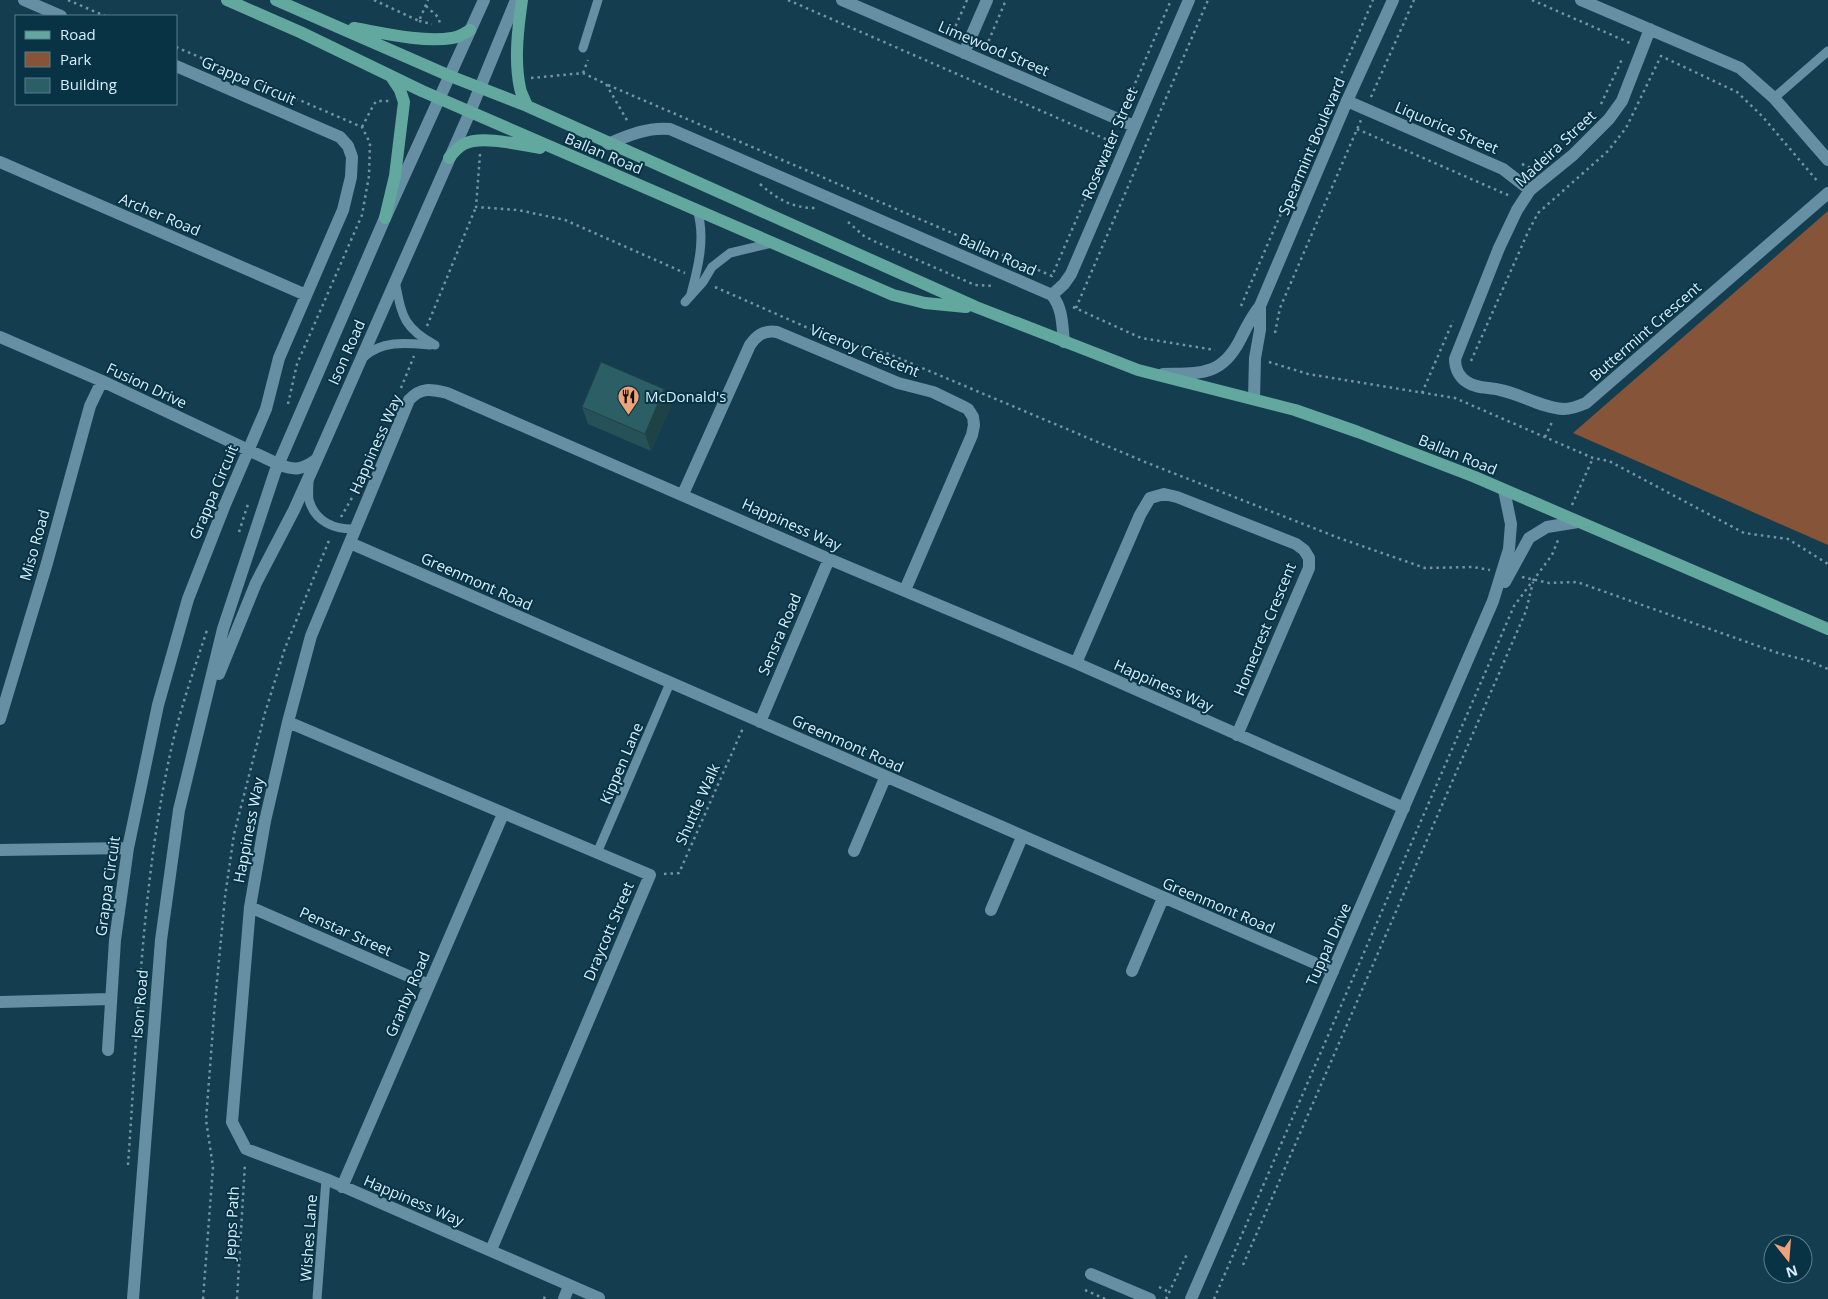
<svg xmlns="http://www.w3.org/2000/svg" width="1828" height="1299" viewBox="0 0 1828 1299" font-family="'Open Sans',sans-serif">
<rect width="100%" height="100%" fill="#143e50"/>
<!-- green -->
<path fill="#865438" d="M1828 211V545L1573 433Z"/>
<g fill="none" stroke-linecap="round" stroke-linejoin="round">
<!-- path -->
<path stroke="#7494a3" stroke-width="2.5" stroke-dasharray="2.5 4" stroke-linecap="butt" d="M68 0 105 16
M374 0 419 21 428 0
M788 0 1110 141
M1532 0 1630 43
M426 6 438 17 441 26
M419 21 432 24
M953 32 967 0
M176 47 362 127 370 143 369 176 362 215 297 364 288 404
M986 47 1006 0
M583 73 588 60
M531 78 583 73 606 84 628 122
M608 85 1052 276 1114 132
M1371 97 1414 0
M1601 104 1623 57
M1125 107 1171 0
M362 127 374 104 377 101H390
M1357 129 1510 196
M480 154 476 207 518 210 565 220 685 273
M1522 164 1533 169
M760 184C777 199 792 208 815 208
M848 222 864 236 876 242 975 285 994 286
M715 287 815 331
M1241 306 1373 0
M1073 307 1141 338 1215 350
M1076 308 1208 0
M427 326 476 207
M1275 333 1280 308 1361 120
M836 340 889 354 1145 462 1339 538 1425 568 1473 567 1490 570
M1471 361 1528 232 1538 213 1608 151 1626 128 1661 56 1737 92 1762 116 1819 183
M1269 362 1308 374 1455 398 1593 458 1609 461 1744 533 1788 539 1828 564
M401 388 414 356
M1422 393 1453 321
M1545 437 1552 422
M1572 505 1593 458
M341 517 353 496
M239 532 248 504
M1522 577 1549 583 1577 582 1778 653 1809 661 1828 669
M664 874 679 873 743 728
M128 1165C138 1027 141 886 171 750 180 709 194 670 207 630
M1243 1265 1526 611 1533 582
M1159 1287 1169 1292
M1085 1290 1105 1299
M203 1299 213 1167 206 1120 215 1002 225 897 234 834 265 713 285 648 330 538
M237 1299 245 1163
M544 1299 545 1296
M1166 1299 1188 1252
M1214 1299 1514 606 1552 555 1558 540"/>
<!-- lane -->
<path stroke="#668fa4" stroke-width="9" d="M583 48 598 0
M1774 98 1828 51
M395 281C402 315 402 327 435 345
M691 294C698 268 706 237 697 210
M685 302 703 282 712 267 730 253 772 243
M364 357C382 340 407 343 430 345
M309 480C309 486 308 494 309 500 315 522 335 530 356 529
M597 853 670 683
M317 1299 326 1179"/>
<!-- street -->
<path stroke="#668fa4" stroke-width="12" d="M24 0 61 16
M842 0 1134 126
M1581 0 1740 68 1774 98 1828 160
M1650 29 1622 101 1609 119 1573 155 1530 190 1517 210 1499 248 1455 359C1455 368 1459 377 1467 382 1477 389 1489 387 1500 390 1521 394 1542 408 1564 409 1572 409 1579 406 1586 403L1828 193
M964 53 987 0
M1347 101 1503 169 1530 190
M608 144C629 135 648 127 670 129L1052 295C1063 309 1062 325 1064 342
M0 162 306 295
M1052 295 1064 284 1071 274 1189 0
M0 337 102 381 278 464
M683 494 750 345C757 335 764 330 777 332L898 383 933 392 962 406 968 409 973 417 974 425 972 435 905 590
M350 543 1333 971
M1076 663 1140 515 1150 498 1164 494 1177 497 1296 544 1304 550 1309 558V568L1237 735
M0 719 47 563 90 406 102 381
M288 722 650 875 491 1250
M760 722 829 559
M0 850 128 848
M854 851 885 778
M250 907 429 985
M991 910 1022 837
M1132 971 1163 898
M0 1002 110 999
M108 1050 115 940 128 848 158 705 188 599 224 507 266 409 279 358 343 210 351 177 352 157 348 146 340 137 176 66
M342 1187 503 814
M1091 1274 1150 1299
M599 1298 326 1179 246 1149 232 1122 250 907 265 821 288 722 311 636 409 400C421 387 431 389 447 393L829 559 1076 663 1404 808
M564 1299 569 1286"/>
<!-- secondary -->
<path stroke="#668fa4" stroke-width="12" d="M1163 374C1199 373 1221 377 1240 340 1246 328 1251 317 1260 306L1347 101 1393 0
M1254 399 1255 358 1260 330V306
M278 464C295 471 302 470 317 459
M1505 582 1529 538 1547 527 1578 522
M219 674 256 583 294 510 317 459 470 112 516 0
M133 1299 161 940 179 810 223 629 275 472 385 218 484 0
M1191 1299 1493 601 1509 549 1511 524 1504 490"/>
<!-- primary -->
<path stroke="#63a89f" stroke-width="12" d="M227 0 300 32 422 91 893 295 925 303 966 307
M276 0 450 76 527 106 976 307 1138 370 1295 410 1358 432 1475 477 1828 629
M522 0C518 28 514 60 520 88 521 94 525 100 527 106
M354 28C382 33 424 43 452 38 459 37 464 34 470 30
M449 158C453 153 458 147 464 144 482 135 521 145 540 148
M385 218 395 176 404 102 400 90 392 78"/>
</g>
<!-- wall -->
<path fill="#265158" d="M664 389 671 406 651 451 588 424 582 407Z"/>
<!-- shaded-wall -->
<path fill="#1f4247" d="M664 389 671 406 651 451 645 434Z"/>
<!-- building -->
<path fill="#2c5e66" stroke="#1f4247" d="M601 362 664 389 645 434 582 407Z"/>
<!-- icons -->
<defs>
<symbol id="restaurant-pin" viewBox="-11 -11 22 30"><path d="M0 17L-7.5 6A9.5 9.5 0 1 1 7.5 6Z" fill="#efa378" stroke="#073345"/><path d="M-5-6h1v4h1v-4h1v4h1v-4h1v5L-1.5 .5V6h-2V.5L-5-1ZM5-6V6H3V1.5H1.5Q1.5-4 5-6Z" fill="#111"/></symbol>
</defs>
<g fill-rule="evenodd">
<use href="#restaurant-pin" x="616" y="384" width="25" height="34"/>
</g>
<g text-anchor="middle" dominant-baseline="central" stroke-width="4" stroke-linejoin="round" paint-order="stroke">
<!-- street labels -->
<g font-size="15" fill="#d8eef9" stroke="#073345">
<text transform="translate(994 48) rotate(23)">Limewood Street</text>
<text transform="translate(249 80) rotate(23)">Grappa Circuit</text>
<text transform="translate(1447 127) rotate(23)">Liquorice Street</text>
<text transform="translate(1109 143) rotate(-67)">Rosewater Street</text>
<text transform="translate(1311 146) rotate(-67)">Spearmint Boulevard</text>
<text transform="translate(1555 148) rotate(-43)">Madeira Street</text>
<text transform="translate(604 153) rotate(23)">Ballan Road</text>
<text transform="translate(160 214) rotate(23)">Archer Road</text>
<text transform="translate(998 254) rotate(24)">Ballan Road</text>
<text transform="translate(1645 331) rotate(-41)">Buttermint Crescent</text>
<text transform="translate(865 350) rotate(22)">Viceroy Crescent</text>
<text transform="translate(346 352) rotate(-66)">Ison Road</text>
<text transform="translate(147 385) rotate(25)">Fusion Drive</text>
<text transform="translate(375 444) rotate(-66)">Happiness Way</text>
<text transform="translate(1458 454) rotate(22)">Ballan Road</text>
<text transform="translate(213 492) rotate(-67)">Grappa Circuit</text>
<text transform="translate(792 524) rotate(24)">Happiness Way</text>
<text transform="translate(34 545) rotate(-74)">Miso Road</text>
<text transform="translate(477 581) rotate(24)">Greenmont Road</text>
<text transform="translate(1264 629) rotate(-68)">Homecrest Crescent</text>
<text transform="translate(779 634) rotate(-67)">Sensra Road</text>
<text transform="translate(1164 685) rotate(24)">Happiness Way</text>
<text transform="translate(848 743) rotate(24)">Greenmont Road</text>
<text transform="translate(621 763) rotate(-67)">Kippen Lane</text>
<text transform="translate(697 804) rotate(-66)">Shuttle Walk</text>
<text transform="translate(248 830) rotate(-79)">Happiness Way</text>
<text transform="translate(107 886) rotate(-82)">Grappa Circuit</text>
<text transform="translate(1219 905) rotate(23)">Greenmont Road</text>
<text transform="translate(346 931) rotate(24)">Penstar Street</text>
<text transform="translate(608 931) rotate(-67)">Draycott Street</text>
<text transform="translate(1328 944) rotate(-66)">Tuppal Drive</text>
<text transform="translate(407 994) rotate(-67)">Granby Road</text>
<text transform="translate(139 1004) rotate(-85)">Ison Road</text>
<text transform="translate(414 1200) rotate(23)">Happiness Way</text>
<text transform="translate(231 1223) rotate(-87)">Jepps Path</text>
<text transform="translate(308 1238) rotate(-86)">Wishes Lane</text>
</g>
<!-- poi labels -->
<g font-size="15" fill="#d8eef9" stroke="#073345" text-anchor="start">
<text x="645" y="396">McDonald's</text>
</g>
</g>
<!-- legend -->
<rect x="15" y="15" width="162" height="90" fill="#073345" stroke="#5b7e8d"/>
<rect x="25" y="31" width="25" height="8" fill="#63a89f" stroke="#5b7e8d"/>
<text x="60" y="40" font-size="15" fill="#d8eef9">Road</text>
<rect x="25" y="52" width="25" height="15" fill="#865438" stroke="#5b7e8d"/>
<text x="60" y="65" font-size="15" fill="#d8eef9">Park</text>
<rect x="25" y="78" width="25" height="15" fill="#2c5e66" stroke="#5b7e8d"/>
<text x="60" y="90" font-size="15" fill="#d8eef9">Building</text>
<!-- north arrow -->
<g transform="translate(1788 1259) rotate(163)"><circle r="24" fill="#073345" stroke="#5b7e8d"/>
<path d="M0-4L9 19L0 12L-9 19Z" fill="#efa378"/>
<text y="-8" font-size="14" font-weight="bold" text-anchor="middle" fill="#d8eef9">N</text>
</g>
</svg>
